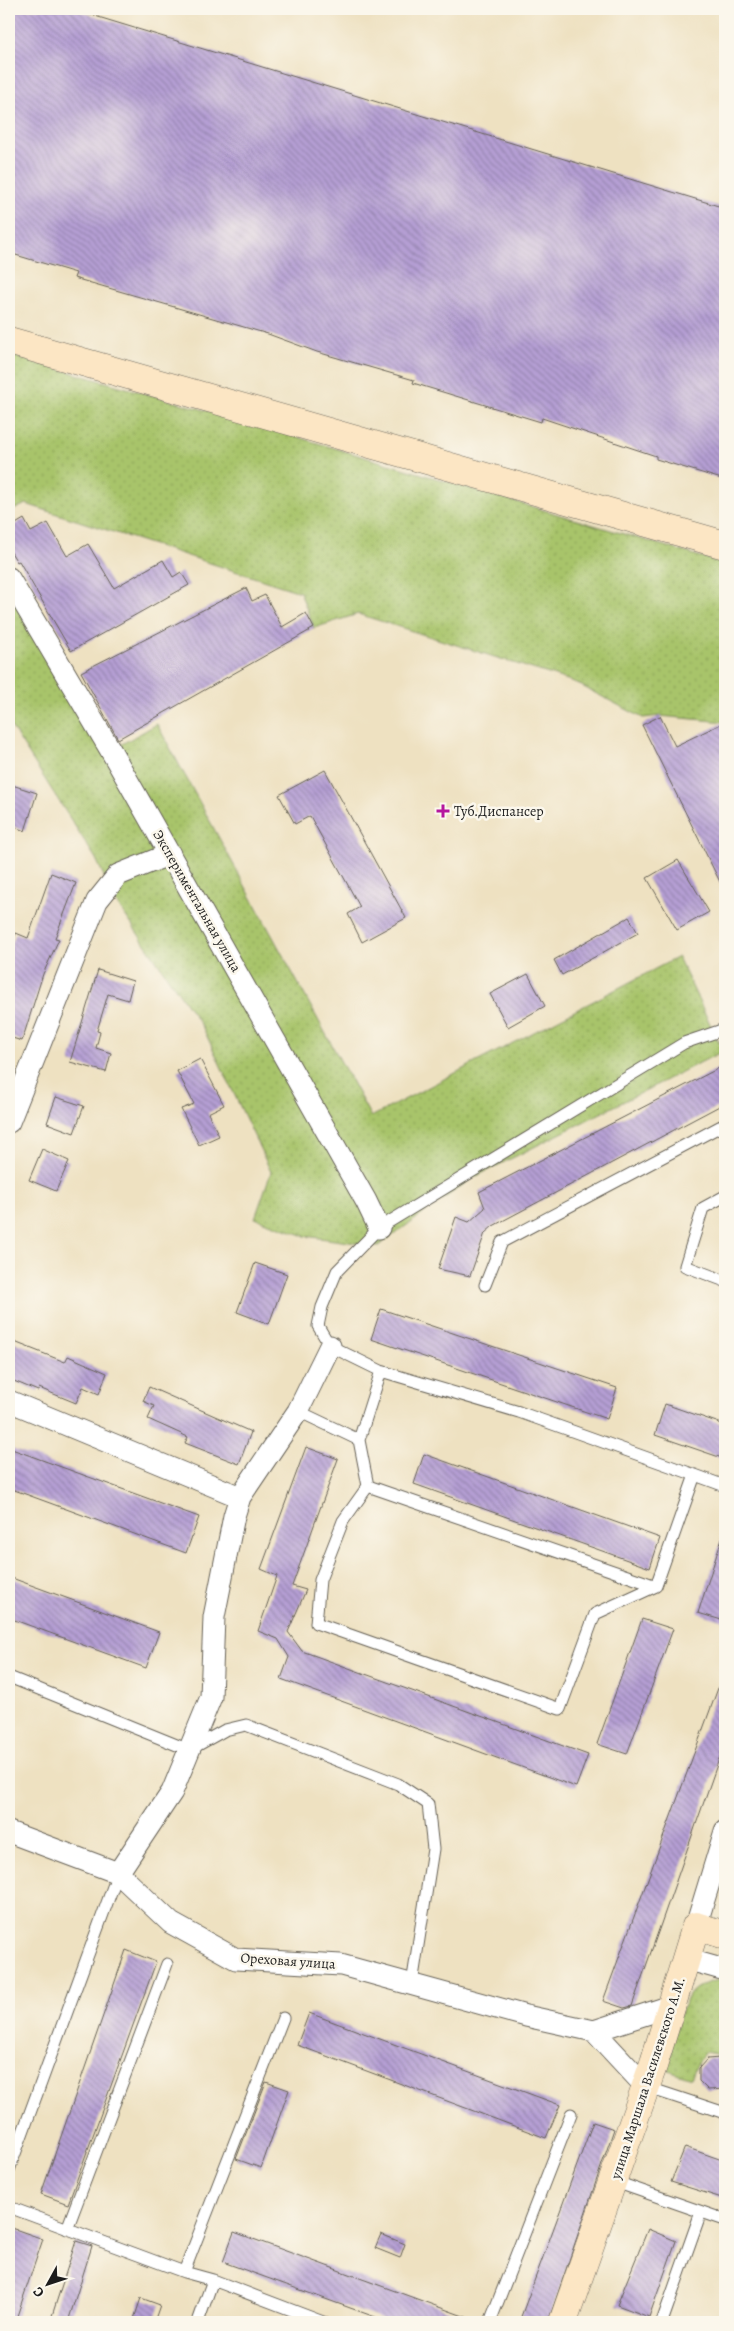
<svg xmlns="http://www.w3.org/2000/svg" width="734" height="2331" viewBox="0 0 734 2331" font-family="Alegreya,serif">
<defs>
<pattern id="grass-dots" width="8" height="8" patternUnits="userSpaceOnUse" patternTransform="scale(1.25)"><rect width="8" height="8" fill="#a8c46a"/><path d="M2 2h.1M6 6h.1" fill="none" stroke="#90a85b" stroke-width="1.8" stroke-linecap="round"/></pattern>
<pattern id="building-back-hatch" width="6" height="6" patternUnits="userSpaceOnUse" patternTransform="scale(1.25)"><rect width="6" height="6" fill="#b59fd4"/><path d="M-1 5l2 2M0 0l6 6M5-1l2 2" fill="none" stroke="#9281ab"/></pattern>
</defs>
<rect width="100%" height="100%" fill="#fbf7ec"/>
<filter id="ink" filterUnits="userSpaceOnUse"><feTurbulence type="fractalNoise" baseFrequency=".02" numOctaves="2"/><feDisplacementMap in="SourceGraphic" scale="10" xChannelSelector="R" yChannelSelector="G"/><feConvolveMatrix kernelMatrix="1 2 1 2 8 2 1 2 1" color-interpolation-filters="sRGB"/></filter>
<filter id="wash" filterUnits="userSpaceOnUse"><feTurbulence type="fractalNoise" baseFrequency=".0096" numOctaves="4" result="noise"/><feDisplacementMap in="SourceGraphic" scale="20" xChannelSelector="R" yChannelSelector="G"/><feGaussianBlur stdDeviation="1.12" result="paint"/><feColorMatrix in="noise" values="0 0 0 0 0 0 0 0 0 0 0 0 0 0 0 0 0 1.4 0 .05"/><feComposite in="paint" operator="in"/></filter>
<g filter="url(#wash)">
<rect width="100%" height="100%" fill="#eee1c1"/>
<!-- grass -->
<path fill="url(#grass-dots)" stroke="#627043" d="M9 355 233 418 725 564V722L660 716 643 718 574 682 358 614 314 628 300 592 26 504 9 512Z
M9 578 111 750 157 724 371 1117 678 957 723 1051 471 1179 378 1246 305 1236 255 1218 271 1172 203 1028 116 902 96 859 9 723Z
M725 1979V2056L705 2052 699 2060 691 2078 669 2070C668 2051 679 2011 690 1994 696 1985 715 1980 725 1979Z"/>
<g id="blocks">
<!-- building -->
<path fill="url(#building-back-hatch)" d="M9 9H72L725 208V480L656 459V456L542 418 541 422 413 383 414 380 317 352 268 334 74 278 76 273 9 253Z
M24 519 31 532 48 523 67 556 88 544 114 588 163 560 173 577 181 572 189 585 71 651 19 561 17 562 9 549V528Z
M246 588 252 601 265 595 282 627 306 613 314 628 118 739 81 672Z
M660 716 675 746 725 722V892L642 725Z
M325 770 406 918 362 942 348 914 360 907 310 816 295 824 279 795Z
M9 784 37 793 25 831 9 825Z
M678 860 709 912 677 930 647 878Z
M51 873 76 883 55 938 59 939 43 974 22 1041 9 1037V951L16 933 28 938Z
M629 917 638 933 562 975 554 960Z
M98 970 133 981 128 1000 108 994 97 1031 100 1032 96 1048 111 1053 106 1072 70 1062Z
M528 974 545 1006 508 1027 490 994Z
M200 1059 224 1105 208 1113 219 1136 199 1145 181 1109 194 1104 177 1071Z
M719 1068 725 1078V1103L493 1226 485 1233 470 1276 438 1269 456 1217 469 1222 485 1208 479 1192Z
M56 1097 84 1106 74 1133 47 1123Z
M42 1149 69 1161 56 1191 29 1180Z
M255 1263 287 1274 269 1324 237 1312Z
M381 1309 617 1388 607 1419 371 1339Z
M12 1341 65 1362 68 1356 107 1373 99 1394 83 1387 76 1403 39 1388 38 1391 9 1379V1350Z
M149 1387 251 1432 239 1464 185 1443 188 1437 148 1419 154 1406 143 1401Z
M665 1404 725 1425V1459L655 1435Z
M306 1447 338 1459 292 1586 306 1590 288 1632 302 1651 588 1755 576 1787 281 1679 289 1657 278 1639 258 1631 277 1576 261 1569Z
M9 1448 199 1517 186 1553 9 1488Z
M424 1454 660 1538 650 1568 414 1484Z
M722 1538 725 1539V1621L698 1613Z
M9 1577 159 1632 146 1668 9 1618Z
M642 1619 673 1629 627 1754 597 1744Z
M724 1672H725V1742L632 2006 624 2008 603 2001Z
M126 1950 156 1962 68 2204 41 2194Z
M309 2013 560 2105 546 2138 297 2045Z
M720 2058 725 2063V2089L708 2090 699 2081V2068L707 2059Z
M266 2082 289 2090 261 2168 236 2159Z
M593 2122 614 2129 548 2322H519Z
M685 2147 725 2161V2199L671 2182Z
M12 2228 43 2239 15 2322H9V2237Z
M648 2229 676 2241 649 2317 617 2305Z
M234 2232 477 2321 476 2322H389L223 2262Z
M381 2234 405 2244 400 2258 375 2248Z
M76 2241 92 2246 68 2322H50Z
M141 2298 160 2305 154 2322H133Z"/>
</g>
</g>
<g filter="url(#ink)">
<use href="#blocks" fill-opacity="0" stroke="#666156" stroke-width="1"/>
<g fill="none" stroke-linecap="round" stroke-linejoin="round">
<defs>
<path id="lane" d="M725 1196 703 1208 685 1266 725 1281
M485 1285 502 1242 725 1124
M298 1411 359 1440
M695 1475 519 1412 381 1371 330 1346 318 1326 322 1307 337 1271 379 1228 684 1043 725 1029
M368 1486 359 1440 381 1371
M656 1586 368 1486 343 1521 320 1580 316 1623 560 1709 595 1614 656 1586 695 1475 725 1486
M9 1677 189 1750 225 1730 246 1725 398 1784 428 1804 433 1849 412 1984
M646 2087 725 2113
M9 2170 118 1873
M613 2181 725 2220
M9 2207 184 2272
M67 2229 167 1964
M213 2280 323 2322
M198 2322 213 2280 184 2272 283 2018
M490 2322 571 2114
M662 2322 701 2212"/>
<path id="street" d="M9 578 111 751 366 1201 379 1228
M9 1122 97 901 118 875 170 854
M9 1401 240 1497
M9 1832 118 1873 171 1923 236 1959 341 1965 526 2016 594 2031 674 2005
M118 1873 172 1792 211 1697 214 1617 234 1516 240 1497 298 1411 330 1346
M696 1926 725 1831
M686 1959 725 1970
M594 2031 646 2087"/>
<path id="secondary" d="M9 341 725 545
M563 2322 654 2063 696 1926 725 1935"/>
</defs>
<!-- lane casing -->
<use href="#lane" stroke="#666156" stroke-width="13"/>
<!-- street casing -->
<use href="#street" stroke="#666156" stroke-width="23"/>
<!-- secondary casing -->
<use href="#secondary" stroke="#666156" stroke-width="29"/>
<!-- lane -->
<use href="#lane" stroke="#fff" stroke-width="11"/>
<!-- street -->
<use href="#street" stroke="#fff" stroke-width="21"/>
<!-- secondary -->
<use href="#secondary" stroke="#fce6c4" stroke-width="28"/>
</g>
</g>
<!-- markers -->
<path fill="#b5179e" stroke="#fbf7ec" stroke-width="2" d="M440.5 803.5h5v5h5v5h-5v5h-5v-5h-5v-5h5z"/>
<g text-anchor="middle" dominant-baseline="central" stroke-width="5" stroke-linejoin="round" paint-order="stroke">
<!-- poi labels -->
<g font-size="14" fill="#1c1c1c" stroke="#fbf7ec" text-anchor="start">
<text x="454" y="811">Туб.Диспансер</text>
</g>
<!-- street labels -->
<g font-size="14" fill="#1c1c1c" stroke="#fbf7ec">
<text transform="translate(197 901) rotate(60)">Экспериментальная улица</text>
<text transform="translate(288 1961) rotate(4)">Ореховая улица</text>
<text transform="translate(648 2078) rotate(-72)">улица Маршала Василевского А.М.</text>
</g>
</g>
<!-- margin -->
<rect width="734" height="2331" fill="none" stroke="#fbf7ec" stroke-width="30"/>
<!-- north arrow -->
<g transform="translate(48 2284) rotate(230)" stroke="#fbf7ec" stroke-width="4" paint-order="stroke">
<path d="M0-4L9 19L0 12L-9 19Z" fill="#1c1c1c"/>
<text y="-8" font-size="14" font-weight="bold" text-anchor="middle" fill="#1c1c1c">С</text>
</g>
</svg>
